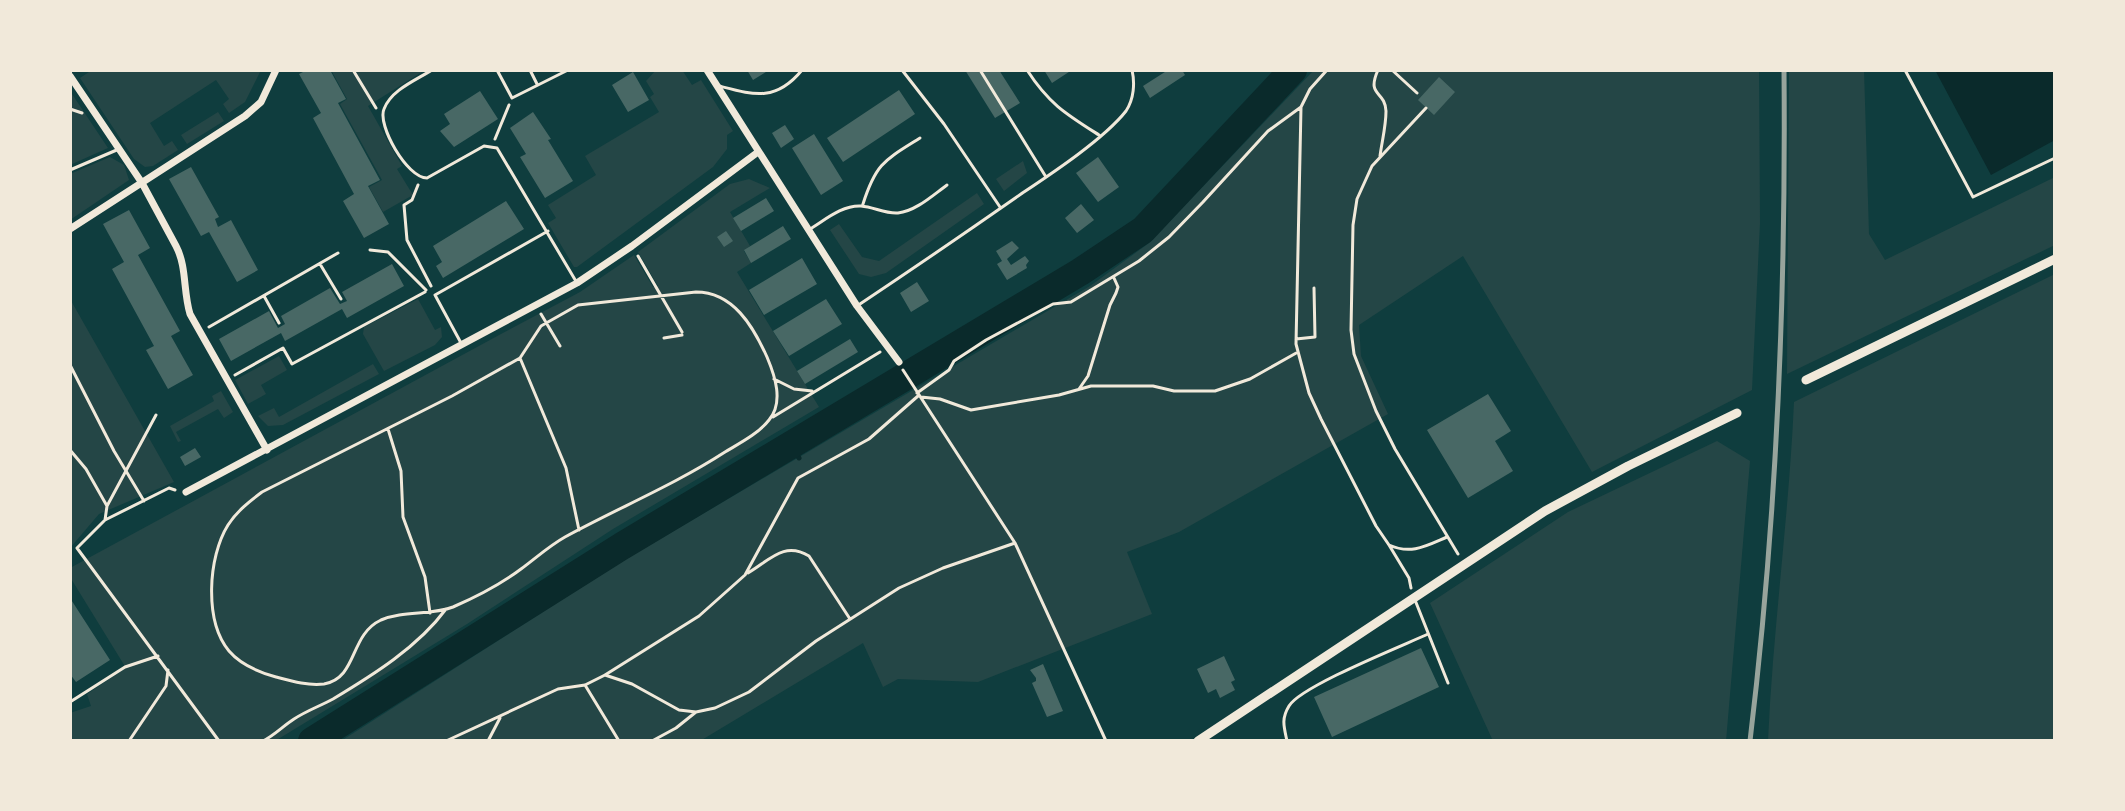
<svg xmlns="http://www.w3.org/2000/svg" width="2125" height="811" viewBox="0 0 2125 811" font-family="'Roboto Condensed',sans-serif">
<rect width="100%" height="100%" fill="#0f3d3e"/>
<!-- green -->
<path fill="#244646" d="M92 70H261L245 102 229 113 223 104 229 99 216 80 150 123 164 146 172 141 178 150 153 166 145 167 134 159 80 78Z
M331 70H425L368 106 402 166 397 169 413 195 383 212 369 187 382 180 340 104 347 99Z
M656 70H682L692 85 701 80 733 131 727 135V149L713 167 577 267H574L548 223 556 218 548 205 596 175 585 156 659 112 650 97 654 94 646 81Z
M1314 70H1759L1760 223 1752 390 1592 472 1463 256 1359 325 1361 356 1388 414 1179 532 1127 552 1152 614 978 682 898 679 883 687 863 643 700 741H341L626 559 1090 286 1149 243Z
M1789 70H1864L1869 234 1885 260 2055 177V245L1787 374Z
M70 91 108 148 70 165Z
M218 112 224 121 187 144 181 135Z
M110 157 124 165 129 180 70 220V174Z
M1023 161 1027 173 1004 191 996 179Z
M749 179 770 188 730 212 750 246 744 251 751 263 737 272 819 407 613 529 467 624 275 741H70V713L91 706 87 694 126 668 70 577V568L501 334 580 292 634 255 653 287 658 286 638 252 730 184Z
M977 193 984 204 886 273 871 277 859 274 830 230 839 224 862 257 879 261Z
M2055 274V741H1768C1773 628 1789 515 1794 402Z
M70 299 174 482 99 514 70 548Z
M418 299 435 330 441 327 442 337 435 345 384 371 363 334 364 327Z
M279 356 287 370 261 385 266 394 248 404 235 380Z
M373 364 379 374 283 425 268 426 258 416 274 408 279 417Z
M221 391 233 412 224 418 218 409 176 432 181 441 178 442 170 426 214 401 212 396Z
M1717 441 1750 461 1726 741H1493L1430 603 1568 512Z"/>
<!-- water -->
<path fill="#0a2a2b" d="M1935 70H2055V140L1991 175Z"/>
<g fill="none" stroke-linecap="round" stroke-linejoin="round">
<!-- stream -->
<path stroke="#0a2a2b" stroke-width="5" d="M791 444 799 458"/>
<!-- river -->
<path stroke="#0a2a2b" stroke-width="28" d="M312 741 622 546 1080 272 1143 230 1293 70"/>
</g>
<!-- building -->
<path fill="#486865" d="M307 70H330L346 99 338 103 380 180 368 186 389 224 364 238 343 201 354 194 313 118 321 113 299 74Z
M747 70H769L753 80Z
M965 70H999L1020 103 995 118Z
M1044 70H1072L1052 83Z
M1168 70H1182L1185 75 1150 98 1143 86Z
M633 72 649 100 628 112 612 85Z
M1439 77 1455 92 1434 115 1418 100Z
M899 90 915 114 843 162 827 138Z
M480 91 498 119 454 147 440 131 450 124 444 114Z
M533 112 551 139 548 140 573 181 545 198 520 157 526 154 510 128Z
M785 125 794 139 781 148 772 133Z
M814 134 843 181 821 195 792 148Z
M1098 157 1119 187 1098 202 1076 173Z
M191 167 219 217 215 219 218 227 231 220 258 270 237 282 209 232 201 236 169 179Z
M766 198 774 211 741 231 733 218Z
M506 201 524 229 443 278 436 266 442 262 433 246Z
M1081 204 1094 220 1077 233 1065 218Z
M129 210 150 248 138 255 180 331 171 336 193 375 168 389 146 350 154 346 112 269 124 262 103 224Z
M783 226 791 239 751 263 744 250Z
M726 231 733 241 724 247 717 237Z
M1012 241 1019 248 1007 259 1011 265 1025 256 1029 261 1026 265 1027 268 1007 280 997 264 1002 261 996 251Z
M802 258 817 284 764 315 749 290Z
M392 264 404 286 347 318 342 309 285 341 281 333 231 361 219 339 269 311 278 328 285 324 281 316 330 288 340 304 347 301 342 292Z
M917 282 929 301 911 312 900 293Z
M826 299 842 324 789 356 773 331Z
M850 339 858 352 805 384 797 371Z
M1488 394 1511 431 1495 441 1513 471 1468 498 1427 430Z
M195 448 201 457 185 466 180 457Z
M70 598 110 660 76 682 70 674Z
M1421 648 1439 687 1332 737 1314 697Z
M1224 656 1235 680 1231 682 1235 690 1220 698 1216 689 1208 693 1197 669Z
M1043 664 1063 711 1047 717 1032 683 1036 681V678L1030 670Z"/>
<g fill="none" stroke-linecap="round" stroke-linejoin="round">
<!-- path -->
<path stroke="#f1e9da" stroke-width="3" d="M353 70 376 108
M1327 70 1310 89 1301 107 1296 344 1309 393 1321 419 1376 526 1389 545C1411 555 1426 546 1447 537
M1378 70C1366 97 1385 90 1386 111 1386 126 1382 141 1380 156
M1392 70 1417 93
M1426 108 1372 166 1357 199 1353 225 1351 330 1354 354 1376 411 1395 449 1458 554
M70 109 82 113
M495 139 509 105
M418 185 412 200 404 205 407 240 431 286
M370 250 388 252 426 290
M638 256 682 332
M320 264 341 299
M696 292C733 292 753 326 767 357 775 376 784 402 769 420 758 434 740 443 725 452 674 485 618 508 565 537 549 546 536 558 521 569 501 584 476 597 453 607 430 616 404 610 381 620 349 635 358 678 324 684 308 686 291 681 276 677 258 672 241 665 229 651 204 621 208 557 228 525 237 511 250 501 262 492L452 396 520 358 541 326 578 305Z
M264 296 279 323
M541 314 560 346
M209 327 338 253
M664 338 682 335
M1296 339 1315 337 1314 288
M520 358 566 468 579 530
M70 365 114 451 144 501
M903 370 1015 543 1106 741
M235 375 283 348 292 364 425 292
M774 379 794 389 812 391
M1079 389 1088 376 1110 305 1116 293 1118 287 1114 278
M917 393 949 370 954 361 986 340 1053 304 1071 302 1139 261 1169 237 1203 202 1268 131 1301 107
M921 397 940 399 971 410 1059 395 1091 386H1153L1174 391H1215L1250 379 1298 352
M773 417 880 352
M388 429 401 471 403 517 425 577 430 613
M70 450 86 469 107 506 105 520
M175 490 169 488 105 520 77 548 219 741
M107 506 156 415
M1389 545 1409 578 1411 588
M748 573C770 560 784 541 809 556L850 619
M605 675 632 684 679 710 696 712 715 708 749 692 816 641 899 588 943 568 1015 543
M585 685 619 741
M70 702 125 667 158 656
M129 741 166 686 168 670
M263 741C275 735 283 726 294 719 306 711 320 706 333 699 373 675 418 647 446 609
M446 741 558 689 585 685 605 675 699 616 745 575 798 478 869 439 918 396
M488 741 500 718
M652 741 676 728 696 712"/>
<!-- service -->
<path stroke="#f1e9da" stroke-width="3" d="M432 70C416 80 391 90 384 109 377 125 407 178 427 178L484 146 497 148 577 283
M497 70 512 98 568 70
M530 70 537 84
M902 70 944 124 1000 207
M980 70 1046 177
M1027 70C1049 104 1066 114 1099 135
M1905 70 1973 197 2055 158
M719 86C754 95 776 102 802 70
M70 170 119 149
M863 204C876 163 885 160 920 138
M810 229C825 220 842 205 861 206 874 207 885 214 898 213 916 211 933 195 947 185
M860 304C914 268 968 231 1021 194 1051 174 1104 139 1126 111 1134 99 1135 83 1132 70
M461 343 435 295 548 231
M1415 600 1448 683
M1287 741C1284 727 1281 719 1289 706 1301 686 1402 646 1428 634"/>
<!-- minor -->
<path stroke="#f1e9da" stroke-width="7" d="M707 70 857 306 899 362
M70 76 142 183 176 246C187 267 183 291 190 314L267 450
M70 229 245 116 261 102 276 70
M186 492 577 283 632 246 758 152"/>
<!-- tertiary -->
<path stroke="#f1e9da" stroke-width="9" d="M1806 380 2055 259
M1198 741 1545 511 1628 466 1737 413"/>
<!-- rail -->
<path stroke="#97a49c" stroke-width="5" d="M1750 741C1777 518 1786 294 1784 70"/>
</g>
<!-- border -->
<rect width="2125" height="811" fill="none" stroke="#f1e9da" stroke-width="144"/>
</svg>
